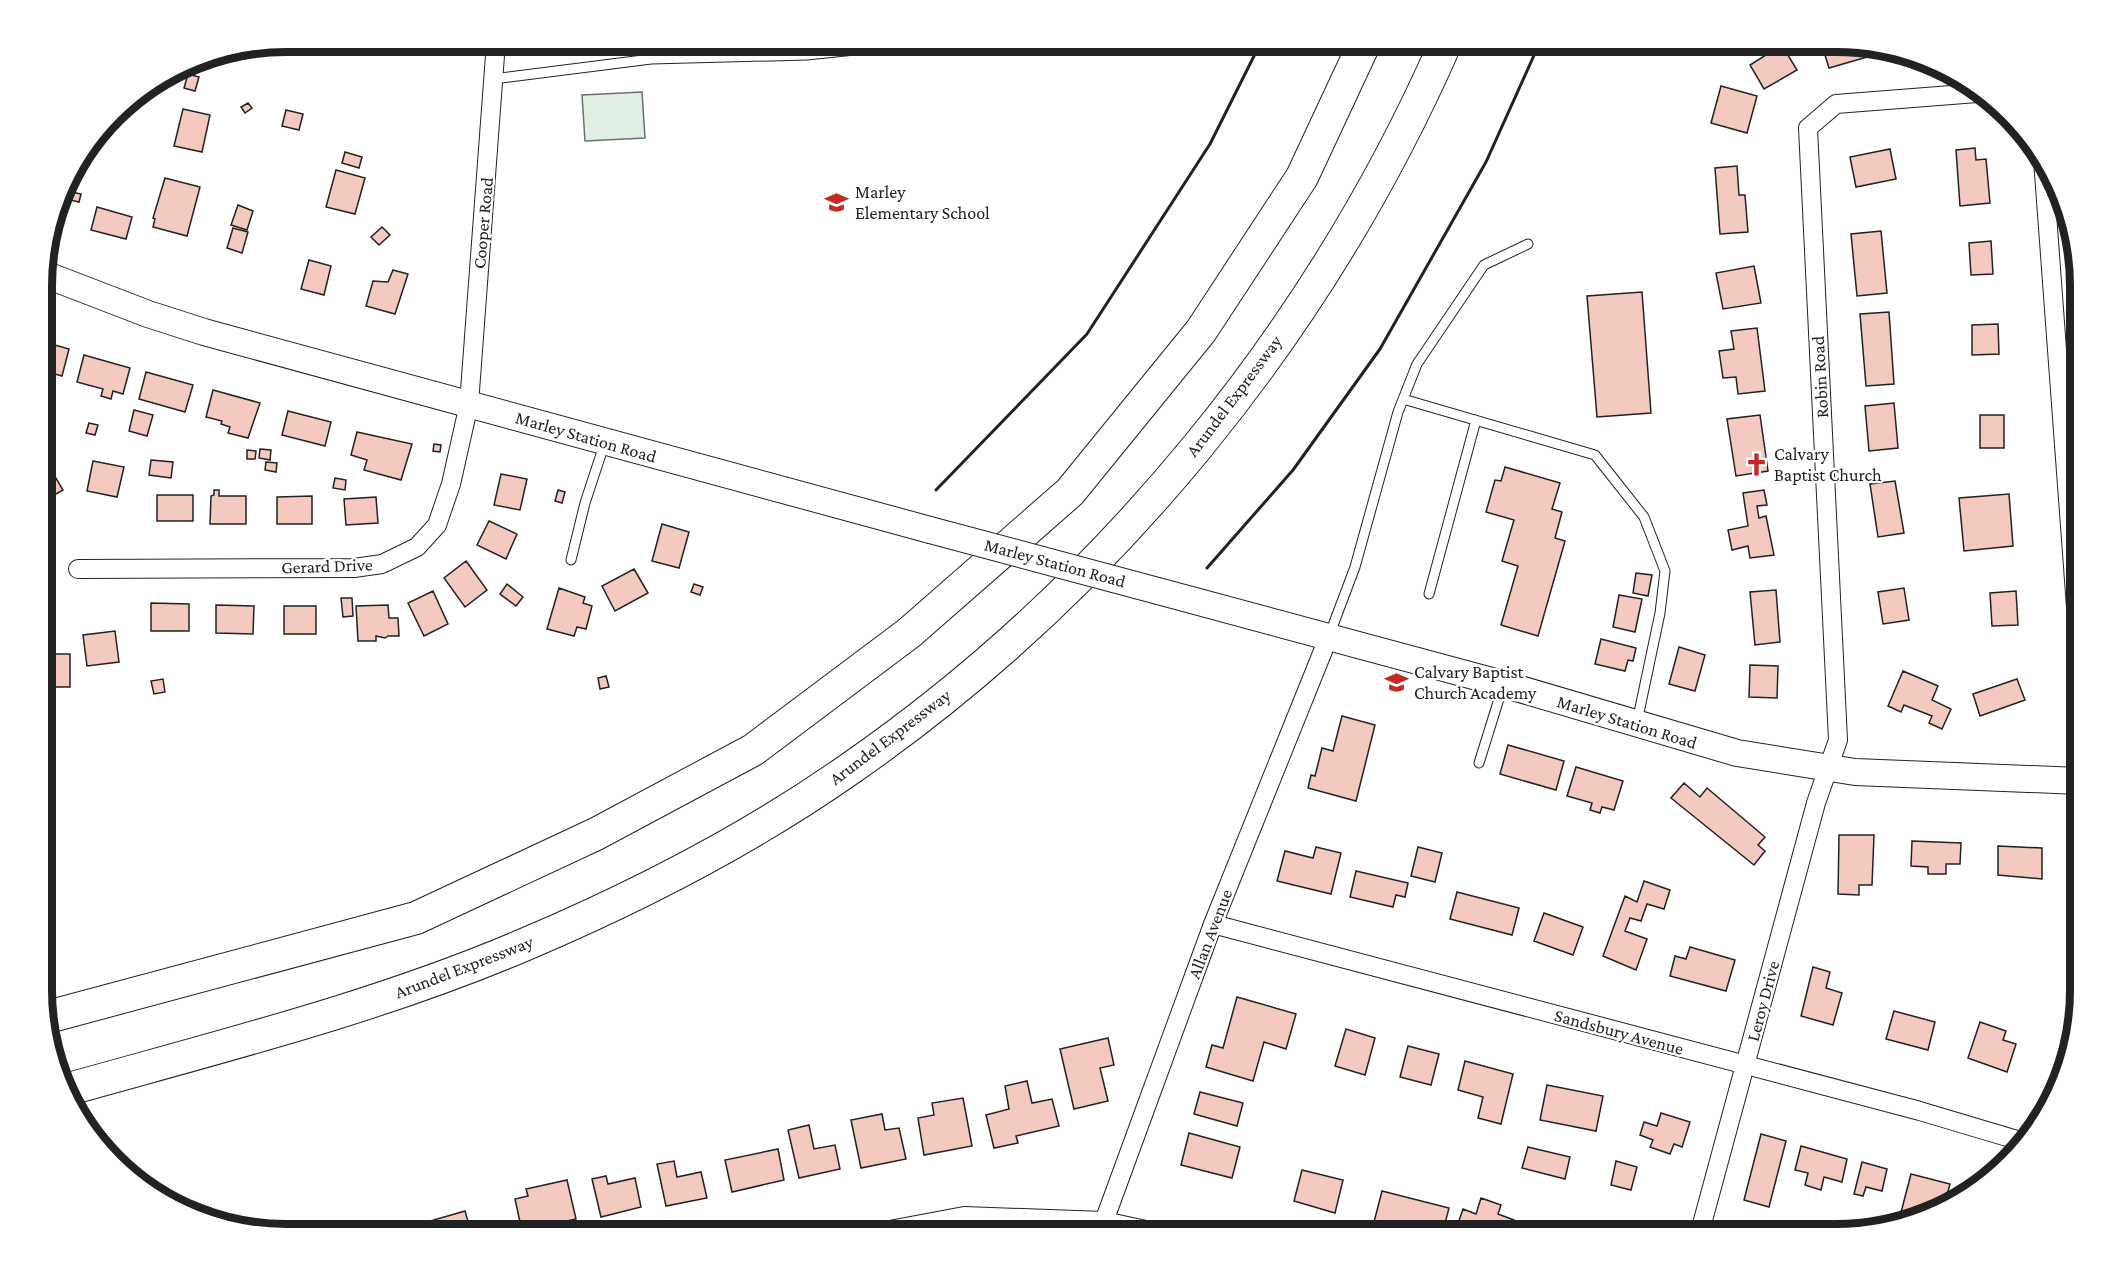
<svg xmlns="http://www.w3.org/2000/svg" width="2122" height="1277" viewBox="0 0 2122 1277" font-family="'Crimson Pro',serif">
<rect width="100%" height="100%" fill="#fff"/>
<!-- green -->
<path fill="#e0efe3" stroke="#6f6f6f" stroke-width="1.5" d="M642 92 645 138 585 141 582 95Z"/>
<!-- building -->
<path fill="#f3c9c0" stroke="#222" stroke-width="1.5" d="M1766 42H1780L1797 70 1764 89 1750 65 1766 55 1760 46Z
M1821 42 1880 48 1881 53 1829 68Z
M222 55 220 63 204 59Z
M188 74 199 77 195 91 184 88Z
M1721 86 1757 96 1747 133 1711 123Z
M248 103 252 108 245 113 241 107Z
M183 109 210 115 202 152 174 146Z
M286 110 303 114 299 130 282 126Z
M1975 148 1976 160 1986 159 1990 203 1960 206 1956 150Z
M1890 149 1896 179 1856 187 1850 157Z
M345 152 362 157 359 168 342 163Z
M1737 166 1739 195H1745L1748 232 1720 234 1715 168Z
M336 170 365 178 355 214 326 207Z
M165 178 200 187 187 236 153 227 155 219 153 218Z
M72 192 81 194 79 202 70 200Z
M238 205 253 211 247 230 231 225Z
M97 207 132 217 126 239 91 230Z
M382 227 390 235 379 245 371 237Z
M233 228 248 232 242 253 227 248Z
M1881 231 1887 293 1857 296 1851 234Z
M1991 241 1993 274 1971 275 1969 243Z
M309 260 331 266 324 295 301 289Z
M1754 266 1761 303 1723 309 1716 273Z
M393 270 408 274 395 314 366 306 373 281 388 282Z
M1642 292 1651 413 1597 417 1587 296Z
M1889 312 1894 384 1866 386 1860 314Z
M1998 324 1999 354 1972 355V325Z
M1757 328 1765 391 1738 394 1736 377 1723 378 1719 351 1734 349 1731 331Z
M44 342 69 349 62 376 44 371Z
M84 355 130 368 123 394 113 391 111 399 101 396 103 389 77 382Z
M146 372 193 385 185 412 139 399Z
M213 390 260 403 248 438 228 433 230 427 221 424 222 421 206 417Z
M1894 403 1898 448 1869 451 1865 406Z
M134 410 153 415 147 436 129 431Z
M288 411 331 422 325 446 282 435Z
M1760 415 1768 471 1736 476 1727 419Z
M1980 415H2004V448H1980Z
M89 423 98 425 95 435 86 433Z
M357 432 412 444 401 480 364 470 367 460 351 455Z
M434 444 441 445 440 452 433 451Z
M260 449 271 450 270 460 259 458Z
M247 450 256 451 255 459H247Z
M151 460 173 462 171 478 149 475Z
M93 461 124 467 117 497 87 491Z
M266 462 277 463 276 472 265 470Z
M47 463 63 490 44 501V465Z
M1505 467 1560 483 1552 509 1562 512 1555 538 1565 541 1538 636 1501 625 1518 566 1502 561 1514 520 1486 512 1495 480 1501 481Z
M501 474 527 479 520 510 494 505Z
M335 478 346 480 345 490 333 488Z
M1895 481 1904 533 1878 537 1870 484Z
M214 490H219V496H246V524H210L211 496 214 495Z
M558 490 565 492 562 503 555 501Z
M1764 490 1767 505 1757 506 1759 518 1766 516 1774 555 1750 558 1748 546 1732 550 1728 530 1748 526 1743 493Z
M2009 494 2013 546 1964 551 1959 498Z
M157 495H193V521H157Z
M312 496V524H277V497Z
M376 497 378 523 346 525 344 499Z
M489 521 517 534 506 559 477 545Z
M662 524 689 532 679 568 652 561Z
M466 561 487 590 465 607 444 578Z
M634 569 648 593 615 611 602 586Z
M1636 573 1652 575 1648 596 1633 593Z
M507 584 523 597 516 606 500 594Z
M694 584 703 587 700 595 691 592Z
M559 588 585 597 583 603 592 606 586 629 577 627 574 636 547 629Z
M1904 588 1909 620 1883 624 1878 592Z
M1776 590 1780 642 1755 645 1750 592Z
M433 591 448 624 424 636 408 603Z
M2016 591 2018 625 1992 626 1990 593Z
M1619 595 1642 599 1635 632 1613 627Z
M341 598H352L353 616 343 617Z
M151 603 189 604V631H151Z
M216 605 254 606 253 634 216 633Z
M388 605 389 618H398L399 636H388L385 638 376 636V641H358L356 606Z
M284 606H316V634H284Z
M115 631 119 662 87 666 83 635Z
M1601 639 1636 648 1633 661 1628 660 1625 671 1595 664Z
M1679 647 1705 655 1695 691 1669 684Z
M44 654H70V687H44Z
M1750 665 1778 666 1777 698 1749 697Z
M1903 671 1938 686 1932 700 1951 709 1942 729 1929 723 1932 716 1904 705 1901 712 1888 706Z
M606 676 609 687 600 689 598 678Z
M163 679 165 692 154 694 151 681Z
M2017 679 2025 700 1980 716 1973 694Z
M1342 716 1375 725 1356 801 1308 788 1311 775 1315 776 1322 748 1333 751Z
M1508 745 1564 761 1556 790 1500 774Z
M1576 767 1623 781 1614 810 1602 807 1600 813 1590 810 1592 803 1567 796Z
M1684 783 1700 797 1707 788 1765 837 1758 845 1765 851 1754 865 1671 798Z
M1839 835H1874L1872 885H1859V895L1838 894Z
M1912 841 1961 843 1960 864H1946V874H1928V867L1911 866Z
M1998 846 2042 848V879L1998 875Z
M1316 847 1341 853 1331 894 1277 881 1285 851 1313 858Z
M1418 847 1442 853 1435 882 1411 876Z
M1356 871 1408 883 1405 897 1396 895 1393 907 1350 897Z
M1644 881 1670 890 1664 909 1647 904 1641 921 1630 918 1625 931 1647 939 1636 970 1603 956 1625 896 1637 902Z
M1457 892 1519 908 1512 935 1450 919Z
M1544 913 1583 927 1573 955 1534 941Z
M1690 947 1735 960 1726 991 1670 976 1675 956 1686 959Z
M1813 967 1830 972 1826 988 1842 993 1833 1025 1801 1016Z
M1237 997 1296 1014 1286 1049 1264 1042 1253 1081 1206 1067 1212 1045 1223 1048Z
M1894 1011 1935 1022 1928 1050 1886 1039Z
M1980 1022 2006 1031 2003 1040 2016 1044 2007 1072 1968 1058Z
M1346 1029 1375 1038 1365 1075 1335 1066Z
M2068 1035 2070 1036 2061 1067 2057 1065Z
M1108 1038 1114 1065 1100 1068 1108 1101 1074 1109 1060 1049Z
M1408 1046 1439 1054 1431 1085 1400 1077Z
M1465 1061 1513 1074 1501 1124 1478 1118 1483 1097 1458 1090Z
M1027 1081 1032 1103 1052 1099 1059 1126 1016 1136 1018 1143 994 1148 986 1115 1009 1109 1005 1086Z
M1547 1085 1603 1096 1596 1131 1540 1120Z
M1200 1092 1243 1103 1237 1126 1194 1114Z
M963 1098 972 1146 924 1155 918 1118 934 1115 932 1103Z
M1661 1113 1690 1122 1682 1147 1674 1144 1670 1154 1650 1147 1653 1140 1640 1135 1644 1122 1657 1126Z
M882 1114 885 1130 899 1128 906 1159 861 1168 851 1120Z
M809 1125 814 1149 835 1145 840 1169 799 1178 788 1130Z
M1189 1133 1240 1147 1232 1178 1181 1165Z
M1761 1134 1786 1141 1769 1207 1744 1200Z
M1801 1146 1847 1159 1842 1182 1824 1177 1821 1190 1805 1185 1808 1173 1795 1170Z
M1528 1147 1570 1157 1565 1179 1522 1168Z
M778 1149 784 1180 732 1192 725 1160Z
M674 1161 677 1177 701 1172 707 1198 666 1206 657 1164Z
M1616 1161 1637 1167 1631 1190 1611 1185Z
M1862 1162 1887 1169 1882 1191 1866 1187 1863 1196 1854 1194Z
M1302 1170 1343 1180 1335 1213 1294 1201Z
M1911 1174 1950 1184 1944 1206 1899 1220Z
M606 1176 608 1184 635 1178 641 1207 601 1217 592 1179Z
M567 1180 576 1219 522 1231 515 1199 528 1196 526 1189Z
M1382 1191 1449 1208 1442 1235H1421L1374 1222Z
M1481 1198 1501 1205 1498 1214 1514 1220 1509 1235H1454L1463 1209 1476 1214Z
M465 1211 472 1235H416L413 1226Z
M1528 1229 1549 1235H1526Z"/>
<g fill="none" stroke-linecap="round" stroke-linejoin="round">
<defs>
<path id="lane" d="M705 57 710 42
M651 59 656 42
M493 79 651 59 807 55 864 49 873 42
M1403 399 1595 455 1644 517 1665 571 1660 613 1637 722
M571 560 585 503 605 442
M1429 594 1476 420
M1329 636 1355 567 1398 412 1417 364 1484 265 1528 244
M1479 763 1503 686"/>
<path id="street" d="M2043 160 2079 648
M78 569 354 568 382 564 417 547 437 525 451 484 469 404 496 42
M1213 924 1920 1111 2024 1142
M863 1235 964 1216 1104 1221 1169 1235
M1099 1235 1213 924 1329 636
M1699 1235 1816 803 1838 740 1808 128 1836 104 1977 93"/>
<path id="secondary" d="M44 274 148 314 204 332 930 530
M1158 591 1503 684 1737 753 1855 772 2079 781"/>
<path id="highway" d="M44 1018 416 918 596 834 753 750 909 633 1070 492 1201 331 1302 177 1365 42
M69 1089C222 1046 379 1007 526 944 639 896 750 839 851 768 1110 588 1320 330 1446 42"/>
</defs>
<!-- lane casing -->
<use href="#lane" stroke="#222" stroke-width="11"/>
<!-- street casing -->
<use href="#street" stroke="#222" stroke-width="20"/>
<!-- secondary casing -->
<use href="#secondary" stroke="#222" stroke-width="28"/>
<!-- highway casing -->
<use href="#highway" stroke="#222" stroke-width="34"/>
<!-- lane -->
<use href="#lane" stroke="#fff" stroke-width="9"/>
<!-- street -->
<use href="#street" stroke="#fff" stroke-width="18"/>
<!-- secondary -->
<use href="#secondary" stroke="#fff" stroke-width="26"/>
<!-- highway -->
<use href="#highway" stroke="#fff" stroke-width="32"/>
<defs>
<path id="secondary-bridge" d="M930 530 1158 591"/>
</defs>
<!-- secondary-bridge casing -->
<use href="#secondary-bridge" stroke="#222" stroke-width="28" stroke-linecap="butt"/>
<!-- secondary-bridge -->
<use href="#secondary-bridge" stroke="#fff" stroke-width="26"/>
<!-- wall -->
<path stroke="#222" stroke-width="3" d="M936 490 1087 334 1210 144 1261 42
M1207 568 1293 470 1380 349 1486 162 1540 42"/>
</g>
<!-- icons -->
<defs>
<symbol id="school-bare" viewBox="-9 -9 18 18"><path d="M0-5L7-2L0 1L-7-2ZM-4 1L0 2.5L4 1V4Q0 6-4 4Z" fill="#c62828" stroke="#fff" stroke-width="2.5" paint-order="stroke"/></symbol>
<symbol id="church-bare" viewBox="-9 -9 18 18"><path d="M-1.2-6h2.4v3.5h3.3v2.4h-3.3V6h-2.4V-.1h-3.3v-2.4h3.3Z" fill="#c62828" stroke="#fff" stroke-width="2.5" paint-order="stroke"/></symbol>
</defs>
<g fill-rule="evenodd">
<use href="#school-bare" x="820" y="186" width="33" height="33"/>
<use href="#church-bare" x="1740" y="448" width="33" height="33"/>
<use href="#school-bare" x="1380" y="666" width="33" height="33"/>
</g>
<g text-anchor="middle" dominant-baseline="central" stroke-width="4.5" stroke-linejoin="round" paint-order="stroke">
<!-- poi labels -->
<g font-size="18" fill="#222" stroke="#fff" text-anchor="start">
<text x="855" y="192">Marley<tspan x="855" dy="21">Elementary School</tspan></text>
<text x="1774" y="454">Calvary<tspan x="1774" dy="21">Baptist Church</tspan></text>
<text x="1414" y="672">Calvary Baptist<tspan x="1414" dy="21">Church Academy</tspan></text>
</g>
<!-- street labels -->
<g font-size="18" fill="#222" stroke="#fff">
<text transform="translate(483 223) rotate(-85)">Cooper Road</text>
<text transform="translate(1820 377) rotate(-93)">Robin Road</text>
<text transform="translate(1234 396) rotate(-53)">Arundel Expressway</text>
<text transform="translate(586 437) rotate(16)">Marley Station Road</text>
<text transform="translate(1055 563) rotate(15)">Marley Station Road</text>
<text transform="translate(327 566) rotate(-2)">Gerard Drive</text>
<text transform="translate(1627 722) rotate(17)">Marley Station Road</text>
<text transform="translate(890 737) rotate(-37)">Arundel Expressway</text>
<text transform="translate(1210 934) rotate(-69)">Allan Avenue</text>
<text transform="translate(464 967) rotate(-21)">Arundel Expressway</text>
<text transform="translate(1763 1001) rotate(-75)">Leroy Drive</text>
<text transform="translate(1619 1032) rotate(15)">Sandsbury Avenue</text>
</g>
</g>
<!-- crop -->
<path d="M0 0H2122V1277H0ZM286 52H1836A234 234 0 0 1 2070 286V990A234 234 0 0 1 1836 1224H286A234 234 0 0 1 52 990V286A234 234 0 0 1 286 52Z" fill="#fff" fill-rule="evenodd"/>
<path fill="none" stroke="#222" stroke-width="8" d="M286 52H1836A234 234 0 0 1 2070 286V990A234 234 0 0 1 1836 1224H286A234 234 0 0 1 52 990V286A234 234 0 0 1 286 52Z"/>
</svg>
